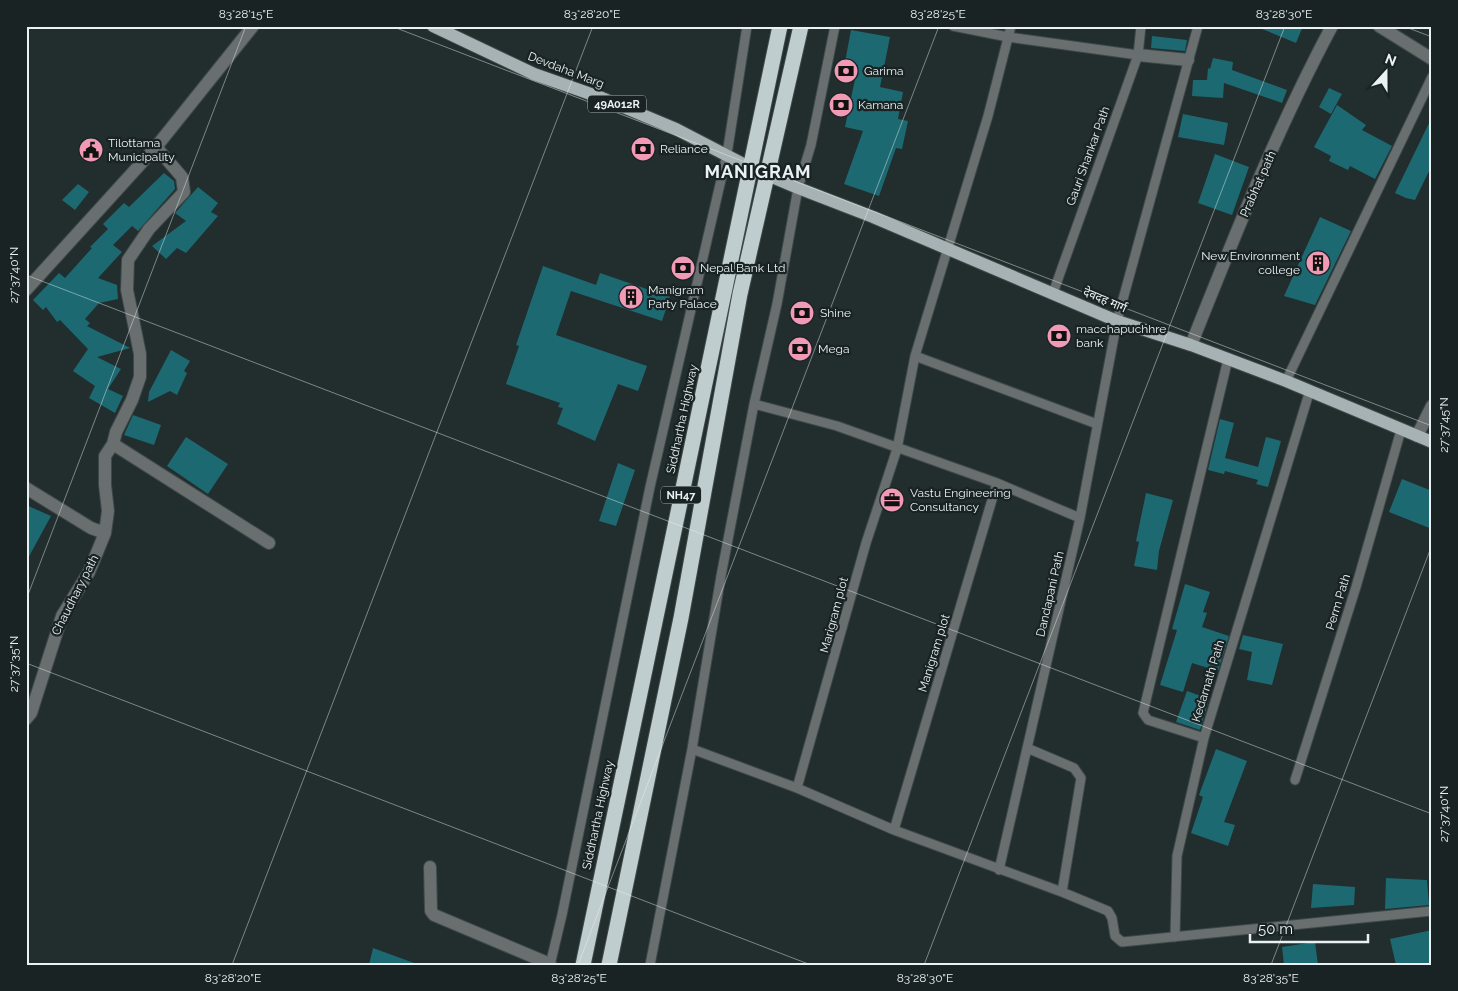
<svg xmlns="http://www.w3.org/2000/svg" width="1458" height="991" viewBox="0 0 1458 991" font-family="Raleway,'Noto Sans Devanagari',sans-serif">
<rect width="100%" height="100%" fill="#222d2e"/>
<!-- building -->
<path fill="#1d6972" d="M1255 26H1303L1296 43Z
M851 30 890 37 880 87 903 92 898 119 908 121 902 149 896 148 879 196 844 184 863 131 845 127 858 65 845 62Z
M1152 36 1187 40 1185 51 1151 48Z
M1213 58 1233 62 1232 70 1287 90 1282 103 1224 83 1223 98 1192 96 1193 80H1207L1208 68 1210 69Z
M1329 88 1342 94 1331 114 1319 107Z
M1337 105 1366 125 1362 130 1392 146 1375 179 1350 166 1348 170 1329 161 1331 156 1314 147Z
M1183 114 1228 123 1224 145 1178 137Z
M1432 117V165L1415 200 1406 198 1395 193Z
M1215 154 1249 167 1232 215 1198 203Z
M164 173 174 181 175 189 138 231 132 226 113 245 122 252 98 278 117 285 118 299 99 303 85 319 90 323 87 326 130 348 97 357 121 369 108 389 123 396 115 413 89 398 95 386 73 371 88 349 60 320 57 322 46 307 43 310 33 300 59 273 65 278 92 248 90 247 108 229 103 224 124 203 129 207Z
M78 184 89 192 75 210 62 200Z
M198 187 218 203 211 212 218 216 186 253 177 248 166 259 152 246 186 221 175 213Z
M1320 217 1351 231 1315 305 1284 296Z
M543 266 596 285 600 273 670 297 662 321 571 291 556 335 647 366 638 391 618 384 595 441 557 424 563 408 558 407 560 403 506 384 519 346 516 345Z
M171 350 190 361 184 371 187 373 177 395 170 391 148 402 149 392Z
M133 415 161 425 154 445 124 435Z
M1220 419 1234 423 1225 458 1258 467 1266 437 1281 441 1268 487 1256 484 1258 480 1225 471 1224 474 1208 470Z
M186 437 228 464 208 494 167 466Z
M618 463 635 470 616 526 599 521Z
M1402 479 1432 491V529L1389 512Z
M1146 493 1173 500 1159 551 1157 570 1134 566 1139 542 1136 541Z
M26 505 51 516 26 562Z
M1185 584 1210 592 1203 612 1207 613 1202 627 1229 636 1218 671 1192 663 1183 692 1160 685 1177 630 1172 629Z
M1243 635 1283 644 1272 685 1247 680 1252 652 1239 649Z
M1187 691 1209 699 1200 730 1176 722Z
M1216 749 1247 761 1224 822 1235 825 1228 846 1191 833 1203 797 1199 795Z
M1386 878 1427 880 1429 905 1385 909Z
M1313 884 1355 887 1354 905 1311 908Z
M1432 930V965H1396L1390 939Z
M1315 942 1318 965H1284L1282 947Z
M373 948 414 963V965H369Z"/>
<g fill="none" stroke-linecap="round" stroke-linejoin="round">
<defs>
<path id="lane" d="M953 26 1008 37 1138 55
M1053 293 1138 55 1141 26
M915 356 1097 424
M1286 381 1432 77
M754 404 837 426 997 483 1080 518
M1204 738 1148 720 1143 713 1228 359
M1027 748 1074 768 1081 778 1062 892
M692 749 797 788 894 830 1062 892 1108 911 1112 918 1115 936 1122 942 1432 911
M1295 780 1356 587 1401 430
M797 788 866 543 897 449 915 356 988 116 1011 26
M894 830 997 483
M999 870 1080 518 1117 321 1198 26
M1175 937 1177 856 1204 738 1310 390
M550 965 562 915 650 487 727 154 747 26
M650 965 692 749 721 576 754 404 777 304 798 188 811 145 835 26"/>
<path id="street" d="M1379 26 1432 59
M1138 55 1188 60
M26 290 156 147 253 26
M1191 345C1234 237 1277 129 1332 26
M1417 436 1432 406
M113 444 269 543
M26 488 91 528 105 533
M26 719 31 713 62 616 89 572 105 533 108 511 105 485V456L113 444 116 432 132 400 140 377V354L127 290 128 260 149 229 184 192 182 177 156 147
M430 867 431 911 434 915 550 964"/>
<path id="primary" d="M433 26 534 74 602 98 676 129 751 168 798 188 873 217 1117 321 1191 345 1286 381 1432 442"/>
<path id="highway" d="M583 965 780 26
M609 965 681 618 740 294 801 26"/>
</defs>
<!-- lane casing -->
<use href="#lane" stroke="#3e4849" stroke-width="11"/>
<!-- street casing -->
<use href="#street" stroke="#3e4849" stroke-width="14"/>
<!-- primary casing -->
<use href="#primary" stroke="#3e4849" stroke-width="14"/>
<!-- highway casing -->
<use href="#highway" stroke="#3e4849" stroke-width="17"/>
<!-- lane -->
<use href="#lane" stroke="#696e6f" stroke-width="9"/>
<!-- street -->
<use href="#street" stroke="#696e6f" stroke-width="12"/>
<!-- primary -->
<use href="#primary" stroke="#a7b2b4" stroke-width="12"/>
<!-- highway -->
<use href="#highway" stroke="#c0cdcf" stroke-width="15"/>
</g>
<!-- ticks -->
<path fill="none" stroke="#eaf1f2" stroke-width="1" stroke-opacity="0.45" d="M391 26 1432 426M1403 26 1432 37M26 275 1432 814M26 600 246 26M26 663 811 965M232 965 593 26M578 965 939 26M924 965 1285 26M1271 965 1432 545"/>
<!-- icons -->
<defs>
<symbol id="bank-disc" viewBox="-11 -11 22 22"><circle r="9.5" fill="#f09ab5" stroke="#192324"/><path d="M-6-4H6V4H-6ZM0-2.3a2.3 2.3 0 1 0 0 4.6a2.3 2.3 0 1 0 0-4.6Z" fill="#111"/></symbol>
<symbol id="civic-disc" viewBox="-11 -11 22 22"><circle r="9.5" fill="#f09ab5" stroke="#192324"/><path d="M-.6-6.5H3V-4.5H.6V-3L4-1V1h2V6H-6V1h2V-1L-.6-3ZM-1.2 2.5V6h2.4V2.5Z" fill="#111"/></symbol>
<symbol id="building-disc" viewBox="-11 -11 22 22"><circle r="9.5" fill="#f09ab5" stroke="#192324"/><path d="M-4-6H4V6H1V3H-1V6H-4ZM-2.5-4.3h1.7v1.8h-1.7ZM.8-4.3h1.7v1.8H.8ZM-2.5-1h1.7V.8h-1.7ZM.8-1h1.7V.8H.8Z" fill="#111"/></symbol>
<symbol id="office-disc" viewBox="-11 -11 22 22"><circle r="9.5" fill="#f09ab5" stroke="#192324"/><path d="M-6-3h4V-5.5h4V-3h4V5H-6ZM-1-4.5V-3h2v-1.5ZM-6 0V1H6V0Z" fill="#111"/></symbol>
</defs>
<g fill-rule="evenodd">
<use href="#bank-disc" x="832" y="57" width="28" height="28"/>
<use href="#bank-disc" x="827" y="91" width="28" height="28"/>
<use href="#bank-disc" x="629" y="135" width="28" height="28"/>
<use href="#civic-disc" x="77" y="136" width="28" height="28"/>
<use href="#building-disc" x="1304" y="249" width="28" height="28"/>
<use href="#bank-disc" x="669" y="254" width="28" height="28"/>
<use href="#building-disc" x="617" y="283" width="28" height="28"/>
<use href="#bank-disc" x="788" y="299" width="28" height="28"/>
<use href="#bank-disc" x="1045" y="322" width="28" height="28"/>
<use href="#bank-disc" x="786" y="335" width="28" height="28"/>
<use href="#office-disc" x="878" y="486" width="28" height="28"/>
</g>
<g text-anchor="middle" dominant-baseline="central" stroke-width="4.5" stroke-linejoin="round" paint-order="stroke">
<!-- shield labels -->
<g fill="#192324" stroke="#abb3b4" stroke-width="1">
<rect x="588" y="95.5" width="58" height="17" rx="4"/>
<rect x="661" y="486.5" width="40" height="17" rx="4"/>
</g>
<g font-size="11" font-weight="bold" fill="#eaf1f2">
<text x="617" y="104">49A012R</text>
<text x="681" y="495">NH47</text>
</g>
<!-- street labels -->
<g font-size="12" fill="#eaf1f2" stroke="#192324">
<text transform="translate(566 70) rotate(21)">Devdaha Marg</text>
<text transform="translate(1088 156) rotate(-70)">Gauri Shankar Path</text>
<text transform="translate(1258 184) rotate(-66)">Prabhat path</text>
<text transform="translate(1105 300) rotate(23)">देवदह मार्ग</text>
<text transform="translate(682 419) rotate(-78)">Siddhartha Highway</text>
<text transform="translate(1050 594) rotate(-77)">Dandapani Path</text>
<text transform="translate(75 595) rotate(-63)">Chaudhary path</text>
<text transform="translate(1338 602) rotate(-73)">Perm Path</text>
<text transform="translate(834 615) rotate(-75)">Marigram plot</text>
<text transform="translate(934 653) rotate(-73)">Manigram plot</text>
<text transform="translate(1208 681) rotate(-73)">Kedarnath Path</text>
<text transform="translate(598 815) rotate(-78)">Siddhartha Highway</text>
</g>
<!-- poi labels -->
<g font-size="12" fill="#eaf1f2" stroke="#192324" text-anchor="start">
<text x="864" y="71">Garima</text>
<text x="858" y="105">Kamana</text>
<text x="108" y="143">Tilottama<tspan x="108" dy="14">Municipality</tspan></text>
<text x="660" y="149">Reliance</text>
<text x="1300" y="256" text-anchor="end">New Environment<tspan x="1300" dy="14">college</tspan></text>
<text x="700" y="268">Nepal Bank Ltd</text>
<text x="648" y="290">Manigram<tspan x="648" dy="14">Party Palace</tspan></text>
<text x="820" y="313">Shine</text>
<text x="1076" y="329">macchapuchhre<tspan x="1076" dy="14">bank</tspan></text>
<text x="818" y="349">Mega</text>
<text x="910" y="493">Vastu Engineering<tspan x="910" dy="14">Consultancy</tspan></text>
</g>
<!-- district labels -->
<g font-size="18" font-weight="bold" letter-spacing="1" fill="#eaf1f2" stroke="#192324">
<text x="758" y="171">MANIGRAM</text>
</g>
</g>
<!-- border -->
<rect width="1458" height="991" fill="none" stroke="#192324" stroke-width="55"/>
<!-- north arrow -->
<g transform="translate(1386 72) rotate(21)" stroke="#192324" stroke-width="4" paint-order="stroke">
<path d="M0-4L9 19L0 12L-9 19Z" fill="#eaf1f2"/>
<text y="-8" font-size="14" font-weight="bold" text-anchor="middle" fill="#eaf1f2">N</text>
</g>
<!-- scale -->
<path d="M1250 934v8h118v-8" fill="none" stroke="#eaf1f2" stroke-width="2.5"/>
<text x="1258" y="934" font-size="15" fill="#eaf1f2" stroke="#192324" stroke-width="4" paint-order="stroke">50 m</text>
<rect x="28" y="28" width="1402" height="936" fill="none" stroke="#eaf1f2" stroke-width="2"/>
<g font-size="12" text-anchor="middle" fill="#eaf1f2">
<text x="246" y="18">83°28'15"E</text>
<text x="592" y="18">83°28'20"E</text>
<text x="938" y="18">83°28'25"E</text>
<text x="1284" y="18">83°28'30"E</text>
<text transform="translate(14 275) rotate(-90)" y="4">27°37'40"N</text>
<text transform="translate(1444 425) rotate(-90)" y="4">27°37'45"N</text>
<text transform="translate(14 664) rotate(-90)" y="4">27°37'35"N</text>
<text transform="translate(1444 814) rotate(-90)" y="4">27°37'40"N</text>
<text x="233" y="982">83°28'20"E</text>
<text x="579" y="982">83°28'25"E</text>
<text x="925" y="982">83°28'30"E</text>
<text x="1271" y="982">83°28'35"E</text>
</g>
</svg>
